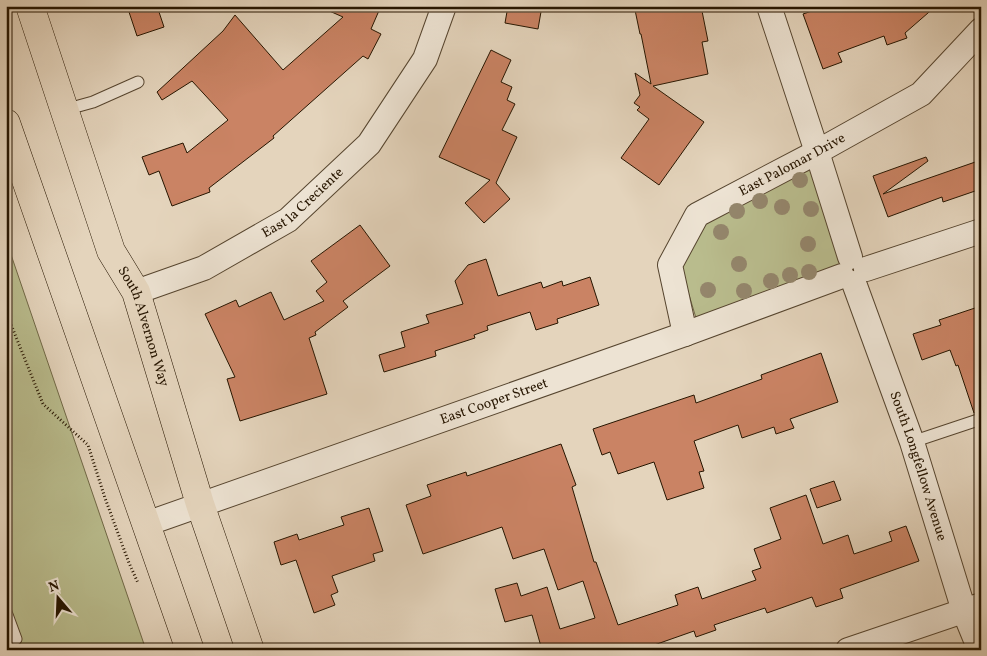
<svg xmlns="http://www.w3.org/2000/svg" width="987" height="656" viewBox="0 0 987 656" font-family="Vollkorn,serif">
<rect width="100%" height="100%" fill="#e4d4bc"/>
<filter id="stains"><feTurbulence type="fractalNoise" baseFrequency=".004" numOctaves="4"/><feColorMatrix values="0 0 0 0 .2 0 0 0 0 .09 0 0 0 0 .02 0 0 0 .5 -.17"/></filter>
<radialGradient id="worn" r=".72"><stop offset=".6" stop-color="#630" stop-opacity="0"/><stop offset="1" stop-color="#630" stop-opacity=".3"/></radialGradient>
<!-- green -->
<path fill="#b9bc8d" stroke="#706846" d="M812 160 848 265 696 318 680 265 703 219Z
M6 240 146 650H6Z"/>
<!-- building -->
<path fill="#ca8364" stroke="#261500" d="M127 6H157L164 27 137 36Z
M318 6H381L371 29 381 34 368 59 363 56 273 136 274 138 209 188 210 192 172 206 159 171 149 175 142 157 183 143 187 153 228 120 192 81 162 100 157 92 223 31 235 15 283 70 343 17Z
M508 6H542L538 29 505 23Z
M650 6H701L708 41 702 42 708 74 653 86 704 122 659 185 621 158 649 119 637 110 640 107 634 103 640 95 635 73 651 84 641 34H640L635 10Z
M827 6H936L905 33 907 38 887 45 884 36 838 53 842 62 823 69 803 14Z
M491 50 511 60 501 82 512 87 507 100 515 104 502 130 517 137 496 183 510 199 484 223 465 203 490 180 439 157Z
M926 157 928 161 883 194 981 160V189L943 202 942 197 888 217 873 176Z
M360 225 390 266 343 301 348 307 315 332 316 335 309 338 327 394 240 421 227 379 235 377 205 314 236 300 239 307 271 292 284 320 324 301 316 291 327 282 311 261Z
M486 259 498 296 541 282 543 288 562 281 563 286 590 277 599 305 557 319 558 323 536 330 530 312 487 326 488 330 474 335 475 338 435 351 436 356 384 372 379 355 405 347 401 332 429 323 426 315 463 304 455 281 468 265Z
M981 306V412L974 413 958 365 956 366 950 350 922 360 913 334 941 325 939 320Z
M821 353 838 402 790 419 794 428 776 434 774 427 742 438 738 425 694 441 704 471 699 472 704 488 667 500 654 462 618 474 610 452 602 455 593 429 694 395 696 403 762 379 761 375Z
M561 444 576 485 572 487 594 562H596L618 625 678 605 675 595 698 587 702 599 756 580 752 571 761 568 754 549 781 539 770 508 806 495 823 544 848 535 854 554 892 541 889 532 906 526 919 561 840 589 843 598 816 607 812 597 767 613 765 608 714 625 716 630 696 637 694 631 640 650H542L532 615 505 622 495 589 517 583 521 596 547 587 560 629 595 618 583 581 558 590 544 549 513 559 502 527 423 554 406 505 431 496 427 485 466 472 467 476Z
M834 481 841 500 817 508 810 489Z
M369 508 383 551 373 554 375 561 332 576 338 592 331 595 335 605 314 613 296 560 281 565 274 542 297 534 299 540 344 525 341 517Z"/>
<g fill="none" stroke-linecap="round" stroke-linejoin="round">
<defs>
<path id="lane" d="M64 110 93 102 138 82
M912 442 981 419
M6 612 16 639"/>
<g id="street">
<path d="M769 6 817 152 850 257"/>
<path d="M866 269 981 231"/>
<path id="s1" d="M854 283 912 442 964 611 980 650"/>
<path id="s2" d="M136 292 204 268 288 220 369 144 425 59 444 6"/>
<path id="s3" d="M685 334 670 265 697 215 817 152 921 94 981 30"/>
<path id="s4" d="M146 524 685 334 842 276"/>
<path d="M848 650 981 605"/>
</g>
<g id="primary">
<path id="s5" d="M30 6 111 251 136 292 200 504 250 650"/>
<path d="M6 123 190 650"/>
</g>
</defs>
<!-- lane casing -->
<use href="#lane" stroke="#56452f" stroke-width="13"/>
<!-- street casing -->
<use href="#street" stroke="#56452f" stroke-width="26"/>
<!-- primary casing -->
<use href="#primary" stroke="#261500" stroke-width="29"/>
<!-- path -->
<path stroke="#261500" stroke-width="3" stroke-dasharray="1 2.5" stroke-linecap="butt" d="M6 312 43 404 88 445 105 498 129 563 138 583"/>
<!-- lane -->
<use href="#lane" stroke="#ede3d3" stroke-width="11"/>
<!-- street -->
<use href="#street" stroke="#ede3d3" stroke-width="24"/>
<!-- primary -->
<use href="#primary" stroke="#e4d4bc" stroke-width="28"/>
</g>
<!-- trees -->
<g fill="#94866c">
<circle cx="800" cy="180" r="8"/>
<circle cx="760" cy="201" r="8"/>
<circle cx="782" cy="207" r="8"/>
<circle cx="811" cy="209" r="8"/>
<circle cx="737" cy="211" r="8"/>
<circle cx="721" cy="232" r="8"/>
<circle cx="808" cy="244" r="8"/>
<circle cx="739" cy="264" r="8"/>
<circle cx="809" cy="272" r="8"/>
<circle cx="790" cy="275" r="8"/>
<circle cx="771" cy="281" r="8"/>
<circle cx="708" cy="290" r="8"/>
<circle cx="744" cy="291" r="8"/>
</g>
<g text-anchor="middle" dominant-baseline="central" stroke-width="5" stroke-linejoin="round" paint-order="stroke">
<!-- street labels -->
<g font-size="14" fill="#261500" stroke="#ede3d3">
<text stroke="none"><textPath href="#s3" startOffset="235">East Palomar Drive</textPath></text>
<text stroke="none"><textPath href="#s2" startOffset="191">East la Creciente</textPath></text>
<text stroke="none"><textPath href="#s5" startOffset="341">South Alvernon Way</textPath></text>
<text stroke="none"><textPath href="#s4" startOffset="369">East Cooper Street</textPath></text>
<text stroke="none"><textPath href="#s1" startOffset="194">South Longfellow Avenue</textPath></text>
</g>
</g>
<!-- margin -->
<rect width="987" height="656" fill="none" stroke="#e4d4bc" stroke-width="25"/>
<rect x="8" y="8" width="972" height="641" fill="none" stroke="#261500" stroke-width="2.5"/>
<rect x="12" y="12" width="962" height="631" fill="none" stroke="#261500"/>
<!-- north arrow -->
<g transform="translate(58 598) rotate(341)" stroke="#ede3d3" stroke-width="4" paint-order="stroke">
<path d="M0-4L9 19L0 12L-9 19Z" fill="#261500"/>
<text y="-8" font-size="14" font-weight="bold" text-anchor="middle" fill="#261500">N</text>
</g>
<rect width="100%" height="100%" filter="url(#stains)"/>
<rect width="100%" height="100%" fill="url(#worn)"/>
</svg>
